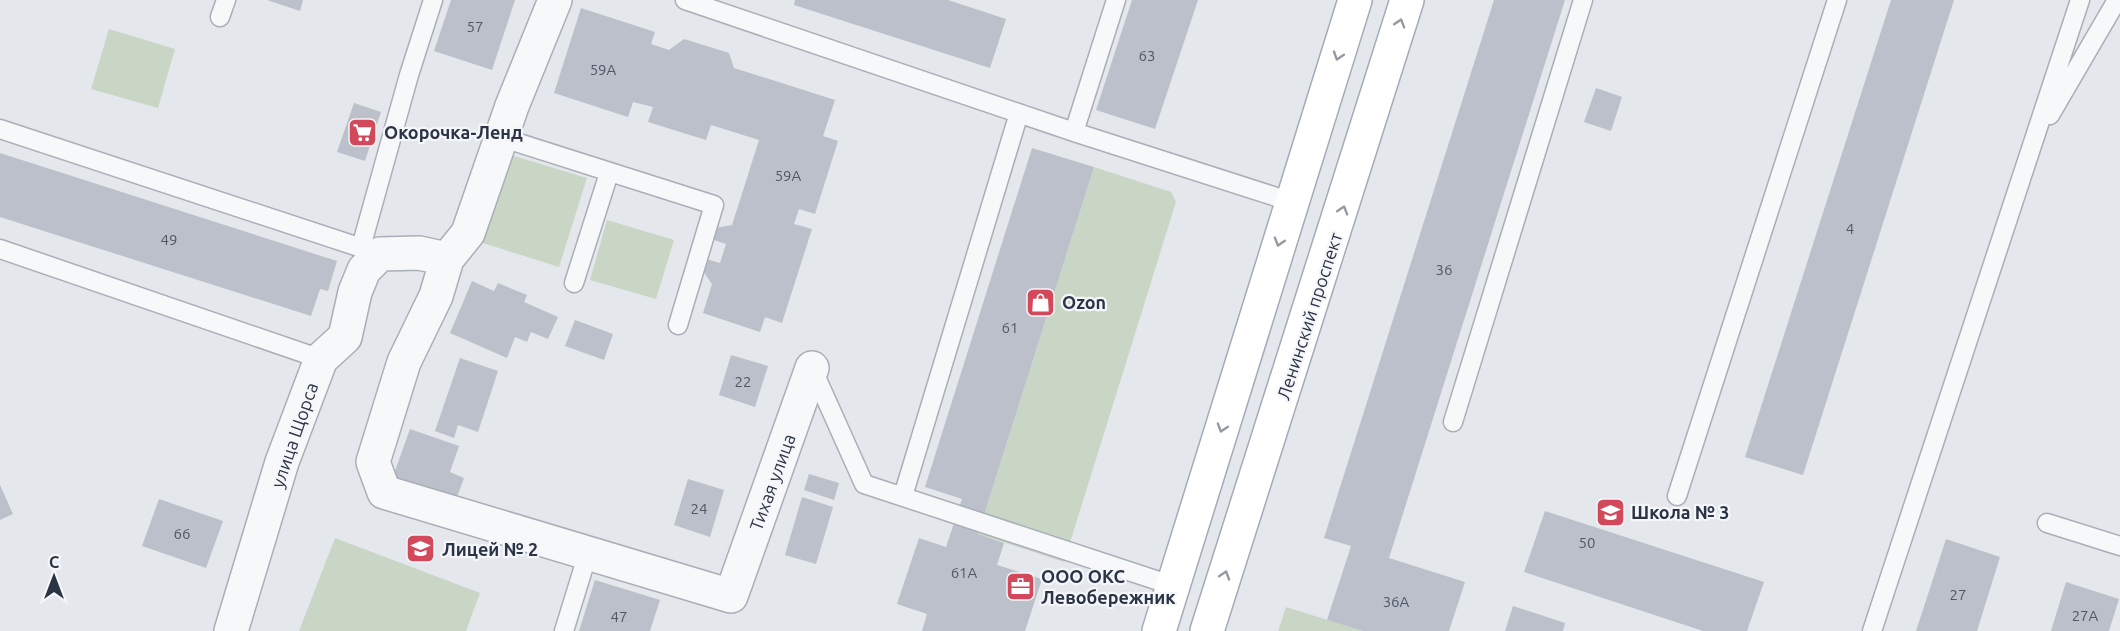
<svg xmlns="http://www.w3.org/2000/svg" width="2120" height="631" viewBox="0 0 2120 631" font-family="Ubuntu,sans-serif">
<rect width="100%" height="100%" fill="#e4e7ec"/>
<!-- green -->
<path fill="#c9d6c5" d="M109 29 175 49 158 108 91 89Z
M511 155 587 178 559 267 483 243Z
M1094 167 1171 192 1176 202 1064 562 978 534Z
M607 220 674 240 656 299 590 280Z
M335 538 480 593 466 631H299Z
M1286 607 1363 631H1278Z"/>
<!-- building -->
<path fill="#bbc0ca" d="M267 0H303L300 11Z
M451 0H515L492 70 434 51Z
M795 0H948L1006 19 990 68 794 5Z
M1132 0H1198L1155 129 1096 110Z
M1494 0H1565L1389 558 1465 582 1449 631H1363L1327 620 1351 546 1324 538Z
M1891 0H1954L1803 475 1745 457Z
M581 8 655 32 651 44 669 50 684 39 729 53 734 68 835 100 823 136 838 141 815 214 799 209 794 224 812 229 782 323 765 317 760 332 703 313 712 284 703 271 706 259 720 263 726 244 711 239 715 228 732 225 759 140 711 125 706 140 648 122 653 107 633 102 628 117 554 93Z
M1596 88 1622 97 1611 131 1584 122Z
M354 103 381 112 365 161 337 152Z
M1032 148 1094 167 978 534 1004 543 997 565 1042 579 1025 631H922L927 614 897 604 919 538 946 547 962 499 925 487Z
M0 153 337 261 328 291 320 289 311 316 0 217Z
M472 281 494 291 498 283 527 295 524 302 558 317 548 339 531 332 527 342 515 337 507 358 450 333Z
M575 320 613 334 604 360 565 346Z
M731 355 768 366 755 407 719 395Z
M460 358 498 371 478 432 458 425 454 438 435 431Z
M410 429 459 446 450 472 464 478 454 505 391 482Z
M809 474 839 483 834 500 804 490Z
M688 479 724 490 710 537 674 525Z
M0 485 13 514 0 520Z
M802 497 833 507 816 564 785 555Z
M159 499 223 521 206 568 142 546Z
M1545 511 1764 582 1747 631H1703L1524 572Z
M1946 539 2000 557 1977 631H1916Z
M595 580 660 600 650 631H579Z
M2066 582 2119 599 2109 631H2051Z
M1513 606 1565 623 1563 631H1505Z"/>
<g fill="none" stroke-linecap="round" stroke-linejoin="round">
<defs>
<path id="service" d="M685 0 1074 132 1292 202
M220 17 226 0
M2050 115 2117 0
M0 129 380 254
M1074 132 1116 0
M503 138 714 205 678 325
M361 247 409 75 433 0
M0 249 321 359
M574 283 609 173
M812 368 864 484 1174 586
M1453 422 1583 0
M903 496 1019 113
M1677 496 1837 0
M2047 523 2120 546
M564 631 588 553
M1872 631 2080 0"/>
<path id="minor" d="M555 0 512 106 468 233 447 259 436 296 404 362 373 462 384 492 731 596 812 368
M231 631 282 462 321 359 345 337 355 292 364 270 380 254 419 253 447 259"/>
<path id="primary" d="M1159 631 1355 0
M1207 631 1407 0"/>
</defs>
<!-- service casing -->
<use href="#service" stroke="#a9aeb7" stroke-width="21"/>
<!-- minor casing -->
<use href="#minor" stroke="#a9aeb7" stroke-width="36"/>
<!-- primary casing -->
<use href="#primary" stroke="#a3abb8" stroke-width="36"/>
<!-- service -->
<use href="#service" stroke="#f7f8fa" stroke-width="18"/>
<!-- minor -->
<use href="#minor" stroke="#f7f8fa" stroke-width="33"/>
<!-- primary -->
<use href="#primary" stroke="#fff" stroke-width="33"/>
</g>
<!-- one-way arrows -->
<defs><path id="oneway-chevron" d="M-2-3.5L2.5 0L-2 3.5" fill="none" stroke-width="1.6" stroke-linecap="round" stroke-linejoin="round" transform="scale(1.5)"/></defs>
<g stroke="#959aa2">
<use href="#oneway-chevron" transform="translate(1400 23) rotate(-73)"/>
<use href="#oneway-chevron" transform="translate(1338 56) rotate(108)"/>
<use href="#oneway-chevron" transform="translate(1343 210) rotate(-73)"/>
<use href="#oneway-chevron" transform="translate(1279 242) rotate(107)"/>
<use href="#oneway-chevron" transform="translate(1222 428) rotate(107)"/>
<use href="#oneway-chevron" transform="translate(1225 575) rotate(-72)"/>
</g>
<!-- icons -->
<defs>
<symbol id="supermarket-square" viewBox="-11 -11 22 22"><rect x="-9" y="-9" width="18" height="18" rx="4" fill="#d1495b" stroke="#f4f6f9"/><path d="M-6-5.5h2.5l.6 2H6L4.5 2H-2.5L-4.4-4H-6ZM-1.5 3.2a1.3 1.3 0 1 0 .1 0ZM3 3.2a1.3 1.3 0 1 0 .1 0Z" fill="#fff"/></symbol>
<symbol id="shop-square" viewBox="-11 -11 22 22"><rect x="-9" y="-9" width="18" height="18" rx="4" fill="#d1495b" stroke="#f4f6f9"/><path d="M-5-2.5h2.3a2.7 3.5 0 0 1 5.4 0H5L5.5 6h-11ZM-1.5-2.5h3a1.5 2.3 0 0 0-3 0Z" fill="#fff"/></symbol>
<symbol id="school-square" viewBox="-11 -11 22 22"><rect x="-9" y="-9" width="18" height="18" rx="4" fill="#d1495b" stroke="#f4f6f9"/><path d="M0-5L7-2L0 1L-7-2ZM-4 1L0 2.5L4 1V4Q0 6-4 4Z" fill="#fff"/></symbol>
<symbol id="office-square" viewBox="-11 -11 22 22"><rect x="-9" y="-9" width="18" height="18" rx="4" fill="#d1495b" stroke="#f4f6f9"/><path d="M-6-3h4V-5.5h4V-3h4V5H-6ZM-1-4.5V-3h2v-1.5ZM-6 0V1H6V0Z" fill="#fff"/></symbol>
</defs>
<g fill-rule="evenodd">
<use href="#supermarket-square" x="346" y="116" width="33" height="33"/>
<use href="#shop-square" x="1024" y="286" width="33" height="33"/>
<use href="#school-square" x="1594" y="496" width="33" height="33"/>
<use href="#school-square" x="404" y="532" width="33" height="33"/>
<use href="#office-square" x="1004" y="570" width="33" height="33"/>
</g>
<g text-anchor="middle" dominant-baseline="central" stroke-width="4.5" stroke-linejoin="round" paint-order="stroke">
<!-- number labels -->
<g font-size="15" fill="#4f5766">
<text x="475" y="26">57</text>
<text x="1147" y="55">63</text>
<text x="603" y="69">59А</text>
<text x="788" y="175">59А</text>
<text x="1850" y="228">4</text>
<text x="169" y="239">49</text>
<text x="1444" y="269">36</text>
<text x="1010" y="327">61</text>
<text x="743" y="381">22</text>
<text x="699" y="508">24</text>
<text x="182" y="533">66</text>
<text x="1587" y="542">50</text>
<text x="964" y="572">61А</text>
<text x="1958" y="594">27</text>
<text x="1396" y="601">36А</text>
<text x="2085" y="615">27А</text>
<text x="619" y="616">47</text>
</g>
<!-- poi labels -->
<g font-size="18" font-weight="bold" fill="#2b3445" stroke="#f4f6f9" text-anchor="start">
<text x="384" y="132">Окорочка-Ленд</text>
<text x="1062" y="302">Ozon</text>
<text x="1631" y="512">Школа № 3</text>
<text x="442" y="549">Лицей № 2</text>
<text x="1041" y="576">ООО ОКС<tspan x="1041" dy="21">Левобережник</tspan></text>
</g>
<!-- street labels -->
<g font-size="18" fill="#2b3445" stroke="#f4f6f9">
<text transform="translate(1309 316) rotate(-72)">Ленинский проспект</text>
<text transform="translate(294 435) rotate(-71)">улица Щорса</text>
<text transform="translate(772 482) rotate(-70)">Тихая улица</text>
</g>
</g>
<!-- north arrow -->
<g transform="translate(54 577)" stroke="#f4f6f9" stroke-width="4.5" paint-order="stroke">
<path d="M0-4.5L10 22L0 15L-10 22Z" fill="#2b3445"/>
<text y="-9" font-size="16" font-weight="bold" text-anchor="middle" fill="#2b3445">С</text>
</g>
</svg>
